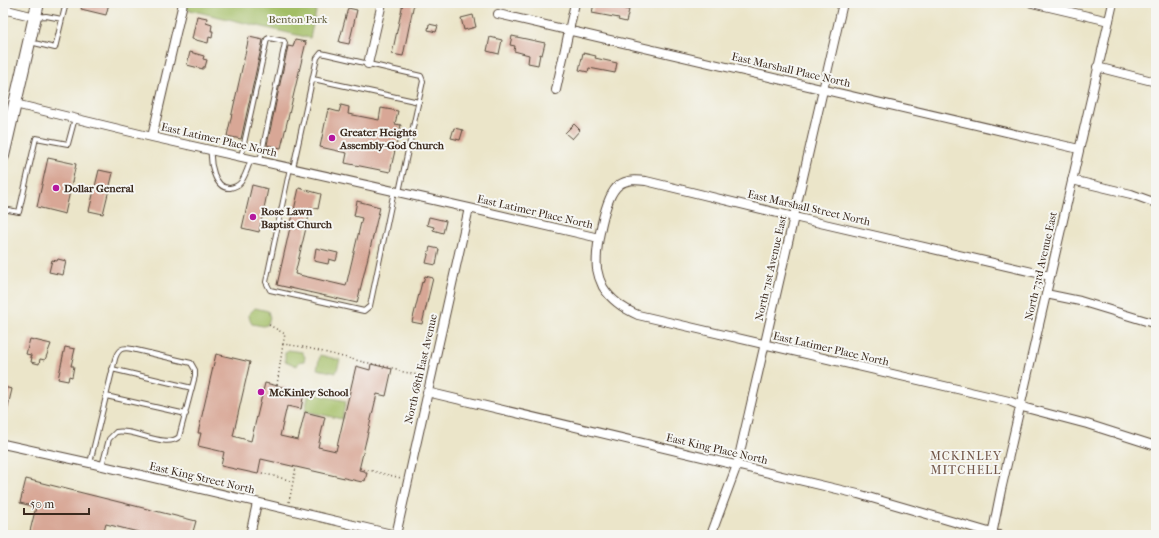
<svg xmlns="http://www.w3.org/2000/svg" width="1159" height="538" viewBox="0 0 1159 538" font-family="'IM FELL French Canon',serif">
<rect width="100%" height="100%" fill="#f6f6f2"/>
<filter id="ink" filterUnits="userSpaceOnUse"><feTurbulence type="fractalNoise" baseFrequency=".025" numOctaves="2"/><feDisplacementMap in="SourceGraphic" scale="8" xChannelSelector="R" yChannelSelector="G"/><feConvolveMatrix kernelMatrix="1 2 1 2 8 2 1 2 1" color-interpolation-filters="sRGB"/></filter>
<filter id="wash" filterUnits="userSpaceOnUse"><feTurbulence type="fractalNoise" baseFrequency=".012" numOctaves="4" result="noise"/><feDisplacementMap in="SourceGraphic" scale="16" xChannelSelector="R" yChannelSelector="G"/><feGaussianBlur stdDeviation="0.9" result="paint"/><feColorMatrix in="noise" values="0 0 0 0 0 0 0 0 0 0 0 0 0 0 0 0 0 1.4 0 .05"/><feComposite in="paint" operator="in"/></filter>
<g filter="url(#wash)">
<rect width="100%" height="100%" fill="#ebe5c9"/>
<!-- green -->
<path fill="#a3be65" stroke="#6f7442" d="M187 3H318L310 38 185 9Z
M255 308 268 311 270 318 267 325 263 326 252 324C250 321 249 318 249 314Z
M288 350 302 352 305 357 304 361 299 362 297 366 285 361V353Z
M320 355 340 360 336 373 317 369Z
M309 393 346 401 342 419 305 411Z"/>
<g id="blocks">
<!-- building -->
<path fill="#d8a796" d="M83 3H109L106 15 81 9Z
M403 3H414L403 56 392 54Z
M594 3H602L629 10 626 22 618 20 619 18 592 13Z
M348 8 357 10 349 44 339 42Z
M473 15 476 27 464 30 461 18Z
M197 16 207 18 206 23 212 25 211 31H213L212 38 209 37 208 43 192 39Z
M429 24 438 26 436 32 428 30Z
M512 36 545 43 542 55 540 54 538 65 528 63 529 55 514 51 515 46 510 45Z
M249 37 263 40 241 139 227 136Z
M490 37 502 40 499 54 487 51Z
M295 40 306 42 281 148 267 145 288 46 293 47Z
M190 52 204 56 203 59 207 60 205 67H203V69L187 65Z
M583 53 596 56 595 58 617 63 615 73 589 68 588 72 579 70Z
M341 105 349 107 348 114 379 120 381 108 398 111 395 124 401 125 390 172 345 163 347 153 320 147 328 109 339 112Z
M574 124 580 130 572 139 565 133Z
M454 128 463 130 460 140 451 138Z
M48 158 76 164 65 214 37 207Z
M99 170 113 173 103 214 89 211Z
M252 185 268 189 259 232 242 228Z
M299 188 321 194 318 209 311 207 295 274 346 286 362 218 354 216 357 201 380 207 357 303 277 285Z
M429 217 446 221 443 233 433 230 434 227 427 225Z
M430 247 439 249 436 265 426 263Z
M316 248 338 253 336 261 329 259 328 264 314 261Z
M58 259 66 261 63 275 49 272 52 260 57 261Z
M425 276 433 278 422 324 412 322 422 282 423 283Z
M30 339 51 344 45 360 40 359 39 364 31 362 32 357H30L31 355 26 354Z
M65 347 75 349 71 366H74L72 377 69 376 68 381 58 379Z
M216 354 250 362 233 436 251 441 265 383 304 392 301 409 287 406 280 436 298 440 305 412 325 417 318 447 336 451 356 366 370 370 371 364 392 369 386 396 377 394 359 470 365 471V473H367L365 481 363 480 362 482 261 459 258 474 221 466 224 452 198 446 201 433H198Z
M3 387 12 389 6 415 3 414Z
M26 479 196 521 192 535H150L106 524 103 535H29L36 507 20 503Z"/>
</g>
</g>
<g filter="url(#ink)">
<use href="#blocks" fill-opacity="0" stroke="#554638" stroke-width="1"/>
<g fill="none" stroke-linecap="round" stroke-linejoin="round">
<defs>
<path id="service" d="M62 19 66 3
M30 42 55 48 62 19 46 16 36 17
M313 79 419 102
M211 150C210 162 214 189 230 188 235 187 238 186 241 182 246 175 248 167 251 159
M241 157 267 39 269 38 284 41 285 43 260 161
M290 168 266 282 270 290 364 311 370 306 394 191
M293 168 317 58 321 53 421 76 423 81 399 192
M3 209 19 212 36 138 68 144 75 118
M112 369 192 388
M106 396 186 414
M90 463 115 359C118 349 122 347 132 349L191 363 195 370V376L179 437C165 449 134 428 116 432L109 439 102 466"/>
<path id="minor" d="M1032 3 1109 21
M3 9 35 17
M498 14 1079 149
M368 64 382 3
M1097 67 1156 82
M556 90 575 3
M15 104 152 137 469 208 599 238
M152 137 183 3
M1072 180 1131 194 1156 203
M1050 276 794 217 646 181C637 180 627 179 619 185 604 196 595 251 597 269 598 275 600 281 603 287 611 300 624 309 638 315L1009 401 1026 408 1087 424 1156 446
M1046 294 1080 301 1156 324
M427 392 858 494 999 535
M3 444 90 463 396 535
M250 535 257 503
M396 535 469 208
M711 535 737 465 843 3
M992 535 1001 490 1113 3"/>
<path id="secondary" d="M3 156 38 3"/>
</defs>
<!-- service casing -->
<use href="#service" stroke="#554638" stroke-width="6"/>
<!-- minor casing -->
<use href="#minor" stroke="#554638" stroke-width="10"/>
<!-- secondary casing -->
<use href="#secondary" stroke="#554638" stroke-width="14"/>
<!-- path -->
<path stroke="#554638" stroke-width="1.5" stroke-dasharray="1 3" stroke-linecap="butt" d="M269 325 285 334 283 344 304 347 367 363H369L397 369 399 371 423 376
M277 385 283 344
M360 468 401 478
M258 472 293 481
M289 502 296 467"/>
<!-- service -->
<use href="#service" stroke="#fff" stroke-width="4"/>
<!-- minor -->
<use href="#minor" stroke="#fff" stroke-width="8"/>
<!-- secondary -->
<use href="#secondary" stroke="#fff" stroke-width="12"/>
</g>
</g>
<!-- markers -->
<g fill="#b5179e" stroke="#f6f6f2" stroke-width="1.5">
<circle cx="332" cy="138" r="4"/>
<circle cx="56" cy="188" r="4"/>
<circle cx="253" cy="217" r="4"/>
<circle cx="261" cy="392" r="4"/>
</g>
<g text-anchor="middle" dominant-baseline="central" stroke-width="4" stroke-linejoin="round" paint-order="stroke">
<!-- park labels -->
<g font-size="11" fill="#5a5633" stroke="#f6f6f2">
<text x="298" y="19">Benton Park</text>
</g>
<!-- street labels -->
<g font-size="11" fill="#3b2a1e" stroke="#f6f6f2">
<text transform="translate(791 70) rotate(13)">East Marshall Place North</text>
<text transform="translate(219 140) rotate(13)">East Latimer Place North</text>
<text transform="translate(809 208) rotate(13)">East Marshall Street North</text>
<text transform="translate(535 212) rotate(13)">East Latimer Place North</text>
<text transform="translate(1041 266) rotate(-77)">North 73rd Avenue East</text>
<text transform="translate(771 268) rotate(-77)">North 71st Avenue East</text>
<text transform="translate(831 349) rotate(13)">East Latimer Place North</text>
<text transform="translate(421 369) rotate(-77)">North 68th East Avenue</text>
<text transform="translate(717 449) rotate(13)">East King Place North</text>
<text transform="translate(202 478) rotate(13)">East King Street North</text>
</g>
<!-- poi labels -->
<g font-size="11" font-weight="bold" fill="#3b2a1e" stroke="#f6f6f2" text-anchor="start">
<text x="340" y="132">Greater Heights<tspan x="340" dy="13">Assembly-God Church</tspan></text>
<text x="64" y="188">Dollar General</text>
<text x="261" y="211">Rose Lawn<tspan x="261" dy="13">Baptist Church</tspan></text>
<text x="269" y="392">McKinley School</text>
</g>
<!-- neighbourhood labels -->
<g font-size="12" letter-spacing="1" fill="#725648" stroke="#f6f6f2">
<text x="966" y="456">MCKINLEY<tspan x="966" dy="14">MITCHELL</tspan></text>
</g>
</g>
<!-- margin -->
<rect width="1159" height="538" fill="none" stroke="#f6f6f2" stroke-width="16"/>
<!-- scale -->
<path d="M24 508v6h65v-6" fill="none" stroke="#3b2a1e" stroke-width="2"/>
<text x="30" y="508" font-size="12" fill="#3b2a1e" stroke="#f6f6f2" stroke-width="3" paint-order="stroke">50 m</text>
</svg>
